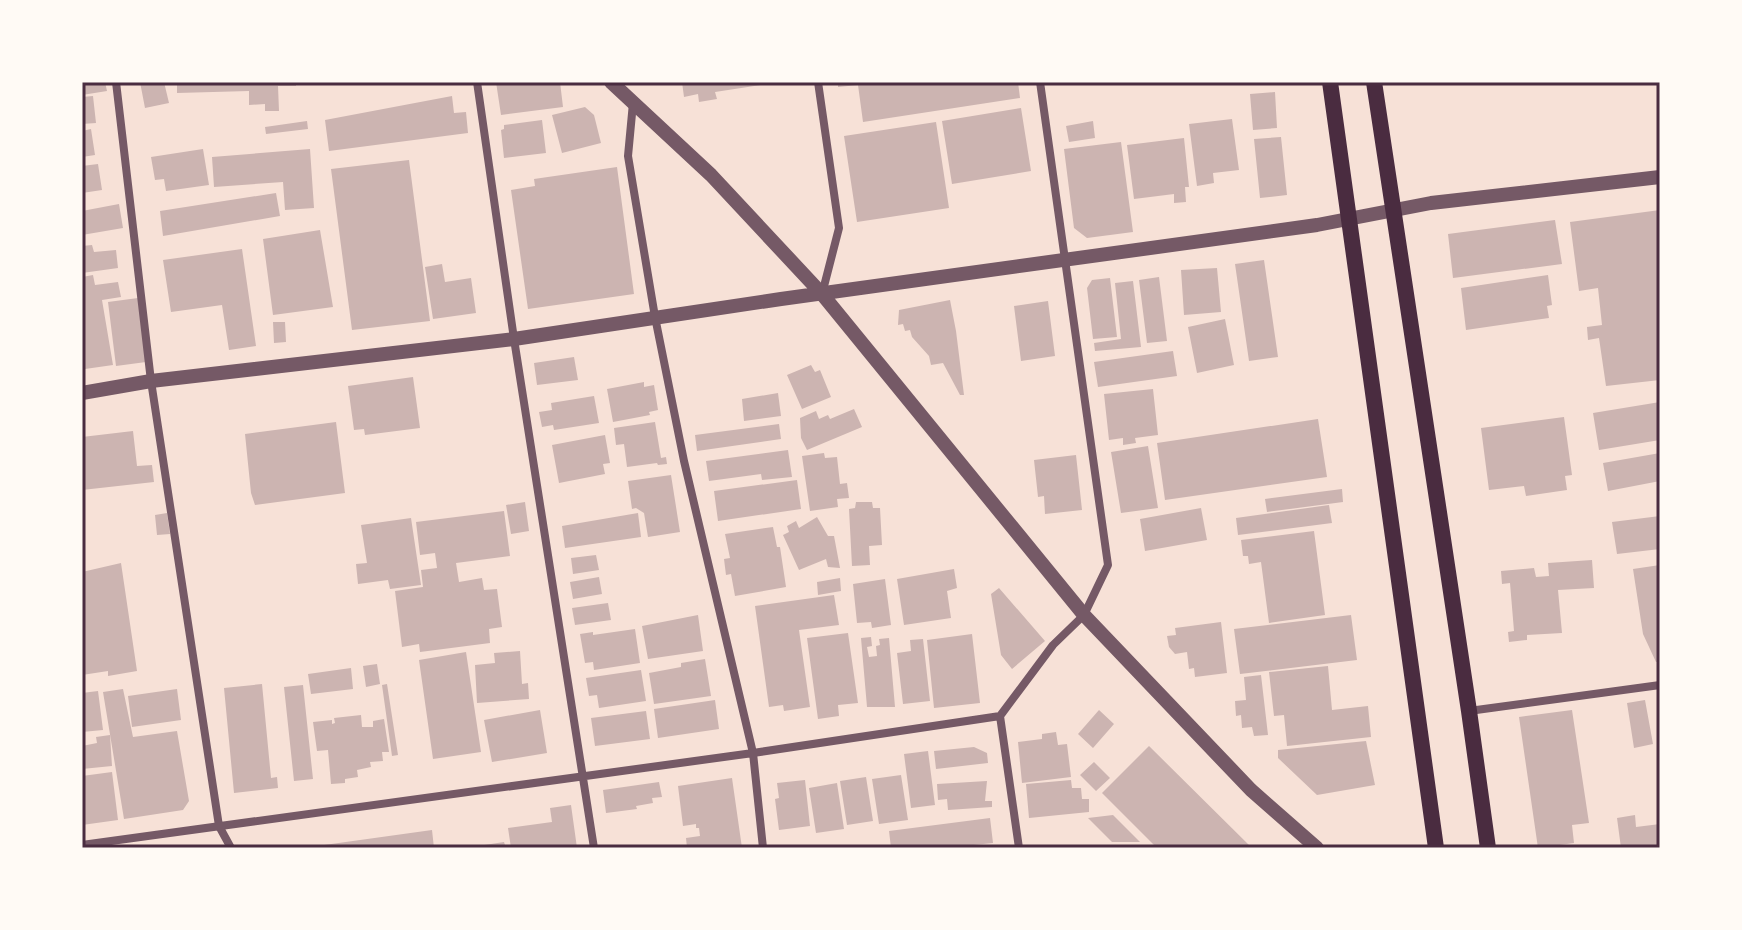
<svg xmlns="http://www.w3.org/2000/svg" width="1742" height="930" viewBox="0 0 1742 930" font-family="Karla,sans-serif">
<rect width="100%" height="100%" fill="#f7e1d7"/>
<!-- building -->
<path fill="#ccb4b1" d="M82 82H105L107 91 82 95Z
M140 82H164L169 103 145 108Z
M177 82H296V86H278L279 111H265V104L249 105V91L177 93Z
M496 82H521V85L560 82 563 107 501 115Z
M682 82H767V84L715 92 717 99 699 102 698 94 684 97Z
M838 82H1018L1020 98 863 122 858 85 838 87Z
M1275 92 1277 128 1253 130 1250 94Z
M93 96 96 123 82 124V97Z
M452 96 454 113 466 112 468 133 329 151 325 120Z
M585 107 594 115 601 143 562 153 552 115Z
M1021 108 1031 171 952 184 942 121Z
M1232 119 1239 170 1213 173 1214 183 1197 186 1189 124Z
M542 120 546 153 504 158 501 130 504 129V125Z
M307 121 308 129 266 134 265 127Z
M1093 121 1095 138 1069 142 1066 126Z
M936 122 949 208 857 222 844 136Z
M91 129 95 155 82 157V131Z
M1281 137 1287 195 1260 198 1254 139Z
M1184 138 1189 187H1185L1186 202 1174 203V194L1134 199 1127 145Z
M1121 142 1133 232 1087 238 1074 228 1064 149Z
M203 149 209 185 166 191 164 179 155 180 151 157Z
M310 149 314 208 285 210 283 182 214 187 212 157Z
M409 160 430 321 352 330 331 169Z
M98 164 102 190 82 193V166Z
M617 167 634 294 528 309 511 190 535 186 534 179Z
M276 193 280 216 163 236 160 211Z
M119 204 123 228 82 235V211Z
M1660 210V380L1606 386 1599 338 1588 340 1587 327 1602 325 1598 288 1579 291 1570 222Z
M1555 220 1562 264 1453 278 1448 234Z
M320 230 333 307 273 315 263 239Z
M92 245 94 252 116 250 118 268 82 273V246Z
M242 249 256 346 229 350 222 305 171 312 163 260Z
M1264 260 1278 357 1249 361 1235 264Z
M442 264 445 282 471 278 476 313 433 319 425 267Z
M1217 268 1221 312 1184 315 1181 270Z
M93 275 95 285 118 282 121 297 102 300 113 365 85 369 82 347V277Z
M1548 275 1552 305 1547 306 1549 318 1466 330 1461 288Z
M1159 277 1167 341 1147 343 1139 280Z
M1110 278 1117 337 1093 339 1087 288 1092 280Z
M1133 281 1141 347 1095 351 1094 343 1121 339 1115 283Z
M138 298 146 362 116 366 108 302Z
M950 300 956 331 964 395H960L943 363 931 365 929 356 912 337 910 330 905 331 903 324 898 325 899 310Z
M1048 301 1055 356 1021 361 1014 306Z
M1225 319 1234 365 1197 373 1188 327Z
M273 322H285L286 342 274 343Z
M1173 351 1177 376 1098 387 1094 362Z
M574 357 578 380 537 385 534 363Z
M811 365 815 372 820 370 831 397 802 409 787 375Z
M413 377 420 428 365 435 364 429 354 430 348 386Z
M644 382V387L654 385 658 410 649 412 650 415 613 422 607 389Z
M1153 389 1158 435 1135 438 1136 443 1123 445V438L1109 440 1104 394Z
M778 393 781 416 744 421 742 399Z
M594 396 599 423 554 430 553 425 542 427 539 412 552 410 551 403Z
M1660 402V440L1599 450 1593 413Z
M854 409 862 427 807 450 801 438 800 418 816 411 819 419 828 415 830 419Z
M1564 417 1572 475 1565 476 1567 490 1526 496 1524 486 1489 490 1481 428Z
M1318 419 1327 477 1165 500 1157 443Z
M336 422 345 493 255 505 251 493 245 434Z
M655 422 661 458 666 457 667 464 658 465 657 463 627 467 624 444 616 445 614 428Z
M779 424 781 439 697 451 695 435Z
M133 431 137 466 152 465 154 482 82 490V437Z
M605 435 610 463 603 464 605 474 559 483 552 445Z
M1148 446 1158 508 1121 513 1111 452Z
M788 450 792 477 762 480 761 474 709 481 706 461Z
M824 453 825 458 837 457 840 484 847 483 849 498 837 499 838 507 810 511 802 456Z
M1660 453V481L1608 491 1603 463Z
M1076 455 1082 510 1045 514 1044 496 1038 497 1034 460Z
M671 475 680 532 648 537 644 513 636 508 632 509 628 481Z
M797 480 801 509 718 521 714 491Z
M1342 489 1343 502 1267 512 1265 499Z
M525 502 529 531 511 534 506 505Z
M856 502H872L873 508H880L882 545 869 546 870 565 852 566 849 509 855 508Z
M1329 505 1332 523 1238 535 1236 518Z
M1201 508 1207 540 1145 551 1140 519Z
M504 511 510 556 456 563 459 582 482 578 484 590 497 589 502 627 489 629 490 643 420 652 419 644 402 647 395 591 423 587 421 570 437 568 435 553 420 555 416 522Z
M167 513 170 534 157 535 155 515Z
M638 513 641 537 565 548 562 526Z
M1660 516V549L1617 554 1612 522Z
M817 517 828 536H834L840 568 828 567 826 559 799 570 783 535 789 532 787 526 796 521 799 528Z
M411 518 421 585 390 589 388 580 358 584 356 564 367 563 361 525Z
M773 527 777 547H780L786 587 735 596 731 574 726 575 724 559 730 558 725 534Z
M1314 531 1325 615 1269 623 1261 562 1249 564 1248 556H1243L1241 540Z
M596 555 599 570 573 574 571 558Z
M1592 560 1594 588 1558 590 1562 633 1527 635V640L1509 642 1508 632 1514 631 1510 583 1502 584 1501 571 1534 568 1536 577 1549 576 1548 563Z
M121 563 137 671 108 676V671L82 675V572Z
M1660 565V662H1656L1643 634 1633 569Z
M954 569 957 588 947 591 951 618 904 625 897 579Z
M599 577 602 594 573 599 570 582Z
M840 578 841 591 818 595 817 582Z
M885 579 891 625 872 628 871 622 857 623 853 584Z
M999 588 1045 641 1012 669 1001 655 991 594Z
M834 595 839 625 799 630 810 707 784 711 783 705 769 707 755 606Z
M608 603 611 620 575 625 572 608Z
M698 615 703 651 648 659 642 626Z
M1351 615 1357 660 1240 674 1234 629Z
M1221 622 1227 673 1195 677 1194 668 1189 669 1187 652 1175 654 1169 647 1167 636 1176 635 1175 628Z
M635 629 640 663 594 670 593 662 585 663 580 634 593 632V635Z
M848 633 858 703 838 705 839 716 818 719 807 638Z
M972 634 980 703 934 708 927 640Z
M871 637 872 646 867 647 869 657 877 656 876 646 880 645 879 639 889 638 895 707H867L861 638Z
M923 639 930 701 903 704 897 653 911 651 910 640Z
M520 651 522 684 528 683 529 699 477 703 475 665 495 663 494 653Z
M466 652 481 752 433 759 419 660Z
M705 659 711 696 654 704 649 673 681 667V663Z
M377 664 380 684 366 687 363 666Z
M1328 666 1332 710 1368 706 1371 737 1287 746 1284 715 1274 716 1269 672Z
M351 668 353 689 311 694 308 674Z
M641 670 646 701 599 708 597 695 589 696 586 678Z
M1261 675 1268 735 1254 736 1252 727 1242 728 1241 715 1236 716 1235 701 1246 700 1244 677Z
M262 684 271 778 277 777 278 788 234 793 224 688Z
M387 684 398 755 392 756 382 685Z
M303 685 313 779 294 781 284 687Z
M123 689 133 737 177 731 189 801 183 810 124 819 103 692Z
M177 689 181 720 132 727 128 696Z
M98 691 103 730 82 732V693Z
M715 700 719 729 658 738 654 709Z
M1645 700 1653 744 1634 748 1627 703Z
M540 710 547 753 492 762 484 720Z
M1099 710 1114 724 1093 748 1078 734Z
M1572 710 1589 823 1572 825 1574 843 1538 848 1519 717Z
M646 711 650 739 595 746 591 718Z
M361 715 362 727H373V721L384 719 389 752H382L383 761 370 762 371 767 357 770 358 777 345 779V783L331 784 328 750 317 751 313 722 332 720V724L335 723 334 718Z
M1056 732 1058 745 1067 744 1071 777 1022 783 1018 742 1042 739V734Z
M110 735 112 766 82 769V746L97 743 96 737Z
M1366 741 1375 785 1317 795 1278 758V750Z
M1149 746 1252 848H1157L1102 793Z
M974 747 987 753 988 763 936 769 934 751Z
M928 751 935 805 911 808 904 754Z
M1094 762 1110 778 1096 791 1080 775Z
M112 772 118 820 82 825V776Z
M901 775 908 820 879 824 872 779Z
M866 777 873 821 847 825 840 781Z
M732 778 742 848H687L686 838 700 836 699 828H696V824L683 826 678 786Z
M805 780 810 826 779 830 775 799 779 798 777 783Z
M1071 780 1072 788H1081L1082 799H1089V812L1029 818 1026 784Z
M987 781 985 801H992V807L948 810 947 799 938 800 937 784Z
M659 782 662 797 652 798 653 803 636 806 637 809 606 813 603 790Z
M837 783 844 829 816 833 809 788Z
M571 805 577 848H511L508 828 552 822 550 808Z
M1113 815 1140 842H1112L1088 818Z
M1635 815 1636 827 1660 824V848H1621L1617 818Z
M990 818 993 843 945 848H891L889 831Z
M432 830 434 848H317V846Z
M504 842 506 848H479L478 846Z"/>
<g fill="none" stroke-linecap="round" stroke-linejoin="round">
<!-- minor -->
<path stroke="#755966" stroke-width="8" d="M116 82 151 381 219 826 231 848
M477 82 514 339 594 848
M818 82 839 228 822 294
M633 103 628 156 655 317 684 461 753 753 763 848
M1469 711 1660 685
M1000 716 1019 848
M82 845 753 753 1000 716 1053 645 1084 615 1108 565 1040 82"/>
<!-- tertiary -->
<path stroke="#755966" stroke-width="14" d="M611 82 711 175 822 294 1084 615 1251 790 1317 848
M82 393 151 381 514 339 781 299 1317 225 1431 203 1660 177"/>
<!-- secondary -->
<path stroke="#4a2c40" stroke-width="16" d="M1330 82 1436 848
M1374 82 1469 711 1488 848"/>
</g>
<!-- border -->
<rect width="1742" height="930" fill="none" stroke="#fffaf5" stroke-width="168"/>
<rect x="84" y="84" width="1574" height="762" fill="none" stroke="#4a2c40" stroke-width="3"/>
</svg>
